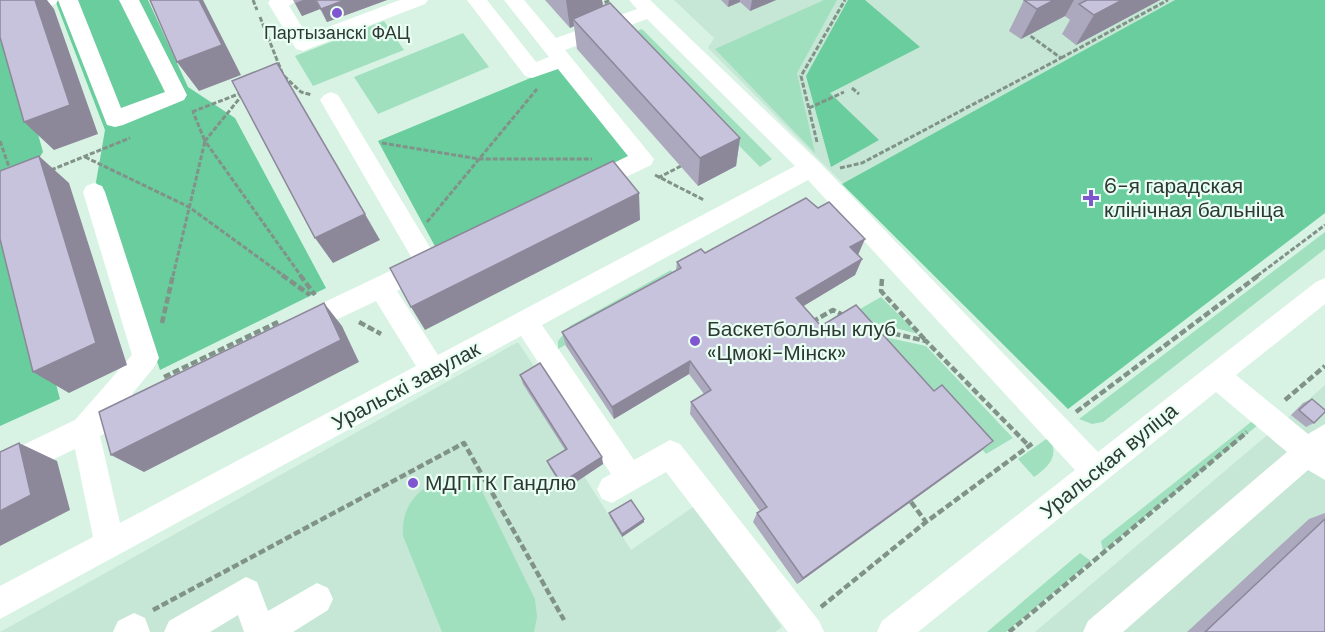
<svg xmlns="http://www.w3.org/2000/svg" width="1325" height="632" viewBox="0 0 1325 632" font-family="'DM Sans',sans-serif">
<rect width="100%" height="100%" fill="#d8f3e4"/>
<!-- built -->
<path fill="#c6e7d5" d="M674 0H1325V213L1068 409 708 48 714 38Z
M518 342 539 374 584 476 631 550 696 505 782 627 775 632H0Z
M1325 385V632H1035L1291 415Z"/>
<!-- green -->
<path fill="#a1e0bf" d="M824 0H837L797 73 815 153 715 49Z
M384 21 404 50 313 86 295 56Z
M642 29 772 159 760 167 629 34Z
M463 33 489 67 378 114 354 77Z
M1325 232V249L1103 422 1092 424 1079 419Z
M671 270 680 283 558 349V341L570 326Z
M881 297 918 334 861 319 853 313Z
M871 334 926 346 1013 438 986 454 933 393Z
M1263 421 1103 551 1101 541 1251 422Z
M1049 437C1060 456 1049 466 1034 477L1018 459Z
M457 477 471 482 482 491 535 599 537 617 534 632H442L403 536C400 502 425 480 457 477Z
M1080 553 1091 561 1006 632H987Z"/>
<!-- forest -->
<path fill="#69cd9e" d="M55 0H148L188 87 235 118 326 288 160 370 96 182 105 130Z
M848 0H865L920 47 830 93 879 140 831 167 806 76Z
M1175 0H1325V213L1068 409 842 184Z
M6 20 43 152 8 206 60 399 0 426V22Z
M562 65 630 157 437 250 378 141Z"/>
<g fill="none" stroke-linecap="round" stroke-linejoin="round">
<!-- path-far1 -->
<path stroke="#819389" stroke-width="3" stroke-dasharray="5 2" stroke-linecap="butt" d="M253 0 257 10
M598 5 611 0
M260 17 283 75
M1061 58 1168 0
M284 76 301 92 312 95
M852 88 859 94
M243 94 205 141 301 276
M809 108 844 92
M192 112 241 93
M0 141 10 170
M817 142 801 76 845 0
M382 143 479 159H592
M85 157 189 207 284 276
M840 168 862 163 1061 58 1029 35
M51 170 130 138
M655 175 704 200
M658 178 681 166
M427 222 537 89
M173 276 205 141 193 112
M1257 276 1325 225"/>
<!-- path -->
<path stroke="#819389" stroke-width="4.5" stroke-dasharray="7 3" stroke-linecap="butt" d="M282 275 310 295
M300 275 315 295
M882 279 881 291 926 341
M359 322 381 334
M812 322 833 310 845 316
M162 323 173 275
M874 329 926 341 1029 446
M164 377 278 322
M1285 400 1325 366
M1076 412 1259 275
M911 502 926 522
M821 607 926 522 1033 443
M153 610 464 443 564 620
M1009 632 1247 432"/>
<!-- minor -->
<path fill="#fff" fill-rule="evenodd" d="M27 0H78L121 108 165 92 119 0H139L187 95 184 100 123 125 115 127 107 125 58 0 56 4 0 20V8Z
M270 0H297L289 6 307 35 400 0H428L425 4 303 51 296 49 268 3Z
M467 0H487L536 62 549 57 504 0H524L556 38 637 9 629 0H650L819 162 1098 452 1316 282 1325 278V304L1236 375 1308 434 1325 424V480L1308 470 1123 632H1083L1088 621 1287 452 1216 392 918 632H877L882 621 1075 470 808 180 542 325 634 460 670 440 680 444 819 621 824 632H788L666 472 612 503 602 499 597 489 602 479 611 474 521 336 0 619V586L93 537 75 449 0 485V456L75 420 132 355 83 192 86 186 94 183 102 186 105 192 159 358 155 366 132 394 142 398 146 407 142 416 100 436 120 523 416 366 376 301 300 337 291 334 287 326 291 318 413 260 320 100 324 95 331 92 338 95 440 264 437 271 397 291 438 355 795 166 647 19 565 50 654 159 651 165 599 190 591 193 583 190 580 184 583 178 628 156 558 69 532 78 525 76Z
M246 577 257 582 268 611 317 583 328 588 333 599 328 610 293 632H244L238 615 210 632H164L169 621Z
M134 613 145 618 150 632H113L118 621Z"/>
</g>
<!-- wall -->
<path fill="#aca8bd" d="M293 0H387L327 22 320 9 302 16Z
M545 0H602L603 7 740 138 736 166 698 186 577 49 574 26 570 28Z
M721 0H776L750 11 740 2 728 7Z
M1024 0H1160L1076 45 1062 34 1070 20 1065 16 1021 39 1009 31Z
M705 253 858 255 862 259 855 275 803 306 821 326 981 451 797 584 753 522 757 513 760 511 690 414 691 402 704 394 689 374 614 419 566 346 562 332 676 270 677 262Z
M520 375 603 464 564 490 550 468 547 461 565 450 523 384Z
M1312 399 1314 423 1306 427 1291 415 1303 403Z
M609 513 644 522 622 537 610 517Z
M1325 513V632H1187L1309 519Z"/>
<!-- shaded-wall -->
<path fill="#8c889a" d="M35 0H47L54 9 98 134 54 150 24 122Z
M199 0H203L241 75 199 91 177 62Z
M303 0H315L320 9 302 16 295 3Z
M345 0H387L327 22 321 9Z
M566 0H602L603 14 573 19 574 26 570 28Z
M729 0H740V2L728 7Z
M752 0H776L750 11Z
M1054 0H1074L1065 16 1021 39 1037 9Z
M1122 0H1160L1076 45 1094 15Z
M740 138 736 166 698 186 700 158Z
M39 156 69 183 127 365 69 393 33 372Z
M639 193 640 220 425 330 411 307Z
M365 214 380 240 333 263 315 238Z
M865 239 858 255 844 263 850 247Z
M862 259 855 275 792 313 796 298Z
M324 303 342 326 359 362 144 472 111 455Z
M690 361 689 374 614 419 612 407Z
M993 441 981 451 797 584 803 578Z
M19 443 57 461 70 510 0 546V511Z
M602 457 603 464 564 490 561 483Z
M644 519V522L622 537V534Z"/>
<!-- building -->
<path fill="#c8c3dc" stroke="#8c889a" stroke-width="1.5" d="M0 0H35L70 105 24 122 0 37Z
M150 0H199L222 45 177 62Z
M316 0H345L321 9Z
M1024 0H1054L1037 9Z
M1087 0H1122L1094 15 1079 4Z
M610 3 740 138 700 158 573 19Z
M277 63 365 214 315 238 232 81Z
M39 156 96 343 33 372 0 239V171Z
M613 161 639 193 411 307 390 268Z
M806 198 818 208 829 202 865 239 850 247 862 259 796 298 821 326 856 305 934 391 942 385 993 441 803 578 757 513 767 507 691 402 711 390 690 361 612 407 562 332 681 268 677 262 701 249 705 253Z
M324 303 341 340 111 455 99 412Z
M540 363 602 457 561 483 547 461 567 449 520 375Z
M1312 399 1325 410V412L1314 423 1299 410Z
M19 443 31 495 0 511V452Z
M631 500 644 519 622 534 609 513Z
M1325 519V632H1205Z"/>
<!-- markers -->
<g fill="#7f56d0" stroke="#e9fff3" stroke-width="2">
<circle cx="337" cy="13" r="6"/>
<path d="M1088 189h6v6h6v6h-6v6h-6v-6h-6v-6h6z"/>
<circle cx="695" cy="341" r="6"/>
<circle cx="413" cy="483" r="6"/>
</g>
<g text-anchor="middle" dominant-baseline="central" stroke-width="4.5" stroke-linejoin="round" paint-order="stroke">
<!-- far-poi labels -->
<g font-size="18" fill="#2f3934" stroke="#e9fff3">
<text x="337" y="33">Партызанскі ФАЦ</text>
</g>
<!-- poi labels -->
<g font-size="21" fill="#2f3934" stroke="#e9fff3" text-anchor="start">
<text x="1104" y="186">6-я гарадская<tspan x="1104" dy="24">клінічная бальніца</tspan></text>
<text x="707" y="329">Баскетбольны клуб<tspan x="707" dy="24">«Цмокі-Мінск»</tspan></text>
<text x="425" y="483">МДПТК Гандлю</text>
</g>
<!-- street labels -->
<g font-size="21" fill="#2f3934" stroke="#e9fff3">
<text transform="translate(406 386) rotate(-28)">Уральскі завулак</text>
<text transform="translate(1109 461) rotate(-39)">Уральская вуліца</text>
</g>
</g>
</svg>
